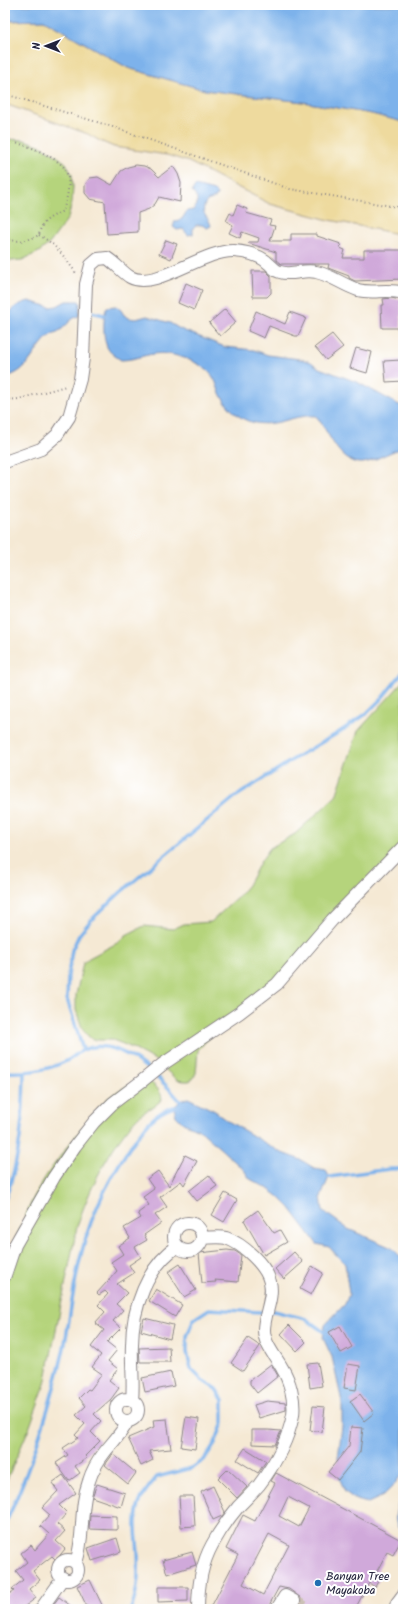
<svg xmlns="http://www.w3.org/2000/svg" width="408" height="1614" viewBox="0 0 408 1614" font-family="Kalam,sans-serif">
<rect width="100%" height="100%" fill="#fff"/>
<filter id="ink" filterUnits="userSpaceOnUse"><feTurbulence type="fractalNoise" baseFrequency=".025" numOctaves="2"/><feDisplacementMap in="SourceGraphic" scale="8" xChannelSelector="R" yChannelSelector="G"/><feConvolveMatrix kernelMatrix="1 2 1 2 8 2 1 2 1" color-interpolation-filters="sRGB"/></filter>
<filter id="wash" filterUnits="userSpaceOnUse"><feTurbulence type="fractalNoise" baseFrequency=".012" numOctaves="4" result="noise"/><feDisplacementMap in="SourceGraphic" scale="16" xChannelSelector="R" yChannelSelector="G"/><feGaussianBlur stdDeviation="0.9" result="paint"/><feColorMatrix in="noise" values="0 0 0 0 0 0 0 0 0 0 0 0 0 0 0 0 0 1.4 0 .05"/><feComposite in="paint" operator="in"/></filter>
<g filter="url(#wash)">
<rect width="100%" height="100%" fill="#f5e9d4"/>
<!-- green -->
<path fill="#b5d47c" stroke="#6c7b5c" d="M5 139 24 140 39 145 54 154 66 163 72 175 73 187 72 202 68 218 50 243 39 252 22 260 5 261Z
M403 682V846L294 964 205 1042 198 1050 196 1073 193 1079 189 1081H184L177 1080 155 1060 128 1046 113 1040H93L88 1036 82 1028 76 1010V995L83 963 89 958 119 942 126 935 144 926 173 929 184 924 211 922 238 897 248 885 261 861 270 848 295 834 336 796 358 731Z
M147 1081C155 1084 161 1091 162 1099 156 1107 145 1110 138 1117 111 1144 88 1191 77 1227L45 1384 30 1426 5 1484V1257C10 1249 15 1240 19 1231 26 1216 31 1200 40 1186 51 1167 65 1150 79 1132 98 1107 114 1085 147 1081Z"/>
<!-- sand -->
<path fill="#eeda9e" stroke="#887e6c" d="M44 20 128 68 205 90 303 102 372 114 403 122V235L325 219 270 204 189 162 167 155 114 147 100 141 88 134 5 104V21Z"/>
<!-- water -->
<path fill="#7db2eb" stroke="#506a93" d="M5 5H403V122L372 114 303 102 205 90 128 68 44 20 5 21Z
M195 186 214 191 217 194 215 198 207 201C198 214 209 216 211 226L207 228 202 225H196L193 228V234L188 235 183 229 177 230 173 227 175 221 182 219 187 211 193 210 197 205V198L192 191Z
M29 301 50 307 57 306 66 301H79L80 303 79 316C71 318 68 324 62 329 57 333 52 333 48 337 32 352 29 372 5 377V318C9 316 9 314 11 311 16 305 22 303 29 301Z
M116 306 121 310 124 315 129 318 136 319 147 316 170 323 180 329 225 347 254 350 268 355 300 359 311 362 319 368 357 382 403 407V448C391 451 380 458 368 462 340 470 330 432 316 416 290 414 276 430 248 421 235 416 224 403 219 391 217 386 216 381 213 377 205 364 182 356 168 354 151 351 137 360 121 360 115 356 108 352 106 344 103 337 103 313 107 307Z
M188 1098 215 1111 228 1121 282 1153 301 1160 314 1168 326 1170 329 1177 321 1197 323 1211 348 1229 392 1248 403 1259V1473L393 1486 383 1496 368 1503 356 1500 345 1492 339 1477 338 1458 342 1426V1402L332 1357 323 1338 325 1325 345 1304 349 1294 345 1264 329 1247 317 1244 290 1208 278 1196 267 1188 250 1179 244 1170 201 1131 183 1123 176 1116 174 1107 180 1101Z
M403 1493V1532C390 1525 397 1503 403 1493Z"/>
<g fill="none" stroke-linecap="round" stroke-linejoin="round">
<!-- stream -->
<path stroke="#7db2eb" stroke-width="3.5" d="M87 311 104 315
M83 1050 67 999 68 975 72 950 79 935 91 920 121 892 235 797 300 755 338 733 366 714 382 698 403 672
M5 1072C27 1073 51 1070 70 1059 75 1056 78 1052 83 1050 117 1034 160 1077 180 1101
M329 1177 390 1169H403
M5 1199C21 1158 23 1116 24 1073
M5 1524C30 1472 47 1416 61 1361 69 1330 71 1299 78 1268 87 1224 105 1184 130 1147 142 1130 153 1113 174 1107
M131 1609C138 1592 139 1572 138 1554 137 1537 133 1519 140 1502 143 1493 151 1484 157 1477L192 1468 204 1460 215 1443 223 1423V1400L216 1389 202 1380 191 1369 187 1352V1336L194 1319 209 1309 260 1312 274 1311 306 1319 324 1332"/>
</g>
<g id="blocks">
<!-- building -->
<path fill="#d0a9da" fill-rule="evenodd" d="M136 165 144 166 151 169 159 177 173 166 178 174 181 183 180 202 159 197 155 204 149 209 138 213V232L107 234 105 202 90 199 85 193V185L90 178 98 177 112 185 121 171 128 167Z
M237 205 247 209 246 213 271 220 269 225 275 226 270 241H291V234H317V236L341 244 340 248 345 250 343 258H364V250H403V279L355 281 349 278V276L328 268 329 264H281L276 260V252L248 243 249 242H258L259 238 242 232 240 238 229 233 233 225 226 221 230 213 233 215Z
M166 240 177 244 171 259 159 254Z
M252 271H266L271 276V293L267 297H253Z
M186 283 202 290 194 310 178 303Z
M391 298 401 300V328H382L381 305H384L383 299Z
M225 309 236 322 220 336 209 323Z
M256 311 285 324 290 312 306 318 298 336H295L269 326 264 338 248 331Z
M332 334 343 347 326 360 315 347Z
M356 348 372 352 367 373 350 368Z
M401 360 403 381 386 382 384 361Z
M185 1155 197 1161 184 1185 181 1181 160 1197 167 1207 155 1215 161 1223 144 1235 147 1240 135 1247 141 1257 129 1265 134 1273 117 1284 127 1293 116 1304 123 1310 113 1321 121 1328 107 1342 117 1350 108 1361 118 1369 109 1380 119 1388 111 1399 94 1414 101 1421 91 1432 100 1441 85 1456 87 1458 75 1466 80 1473 69 1481 56 1463 68 1455 63 1448 78 1438 75 1435 85 1424 76 1415 86 1406 79 1398 88 1389 90 1390 102 1374 92 1367 101 1355 91 1347 104 1330 95 1323 105 1312 98 1305 108 1294 105 1291 99 1295 97 1293 117 1271 111 1262 123 1254 118 1246 130 1238 124 1228 141 1218 138 1213 149 1205 143 1197 154 1189 147 1179 158 1171 169 1186Z
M209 1175 217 1186 197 1201 189 1191Z
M225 1193 237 1200 224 1222 212 1215Z
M258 1210 274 1233 280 1230 287 1242 264 1255 244 1220Z
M227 1250 235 1251 241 1255 238 1282 215 1280 216 1282 202 1283 199 1253Z
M294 1252 303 1262 284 1279 275 1269Z
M180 1264 196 1290 184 1297 168 1272Z
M312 1266 323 1273 311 1295 300 1289Z
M156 1289 182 1305 175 1317 149 1301Z
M144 1318 173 1325 170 1339 141 1331Z
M289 1325 306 1342 297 1351 281 1334Z
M340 1326 352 1347 341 1353 329 1332Z
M248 1338 260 1346 243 1371 231 1363Z
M169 1347 170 1362H140L139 1348Z
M318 1363 322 1386 310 1388 307 1364Z
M271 1364 278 1376 257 1393 250 1384V1380Z
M348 1364 360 1366 356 1390 344 1388Z
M171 1372 174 1386 145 1392 142 1378Z
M360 1394 374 1413 364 1421 350 1401Z
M267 1401 286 1403V1410L259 1418 254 1405Z
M313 1406 325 1407 322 1432 310 1430Z
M186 1417 199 1419 195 1449 181 1447Z
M167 1419 171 1449 149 1451 153 1460 141 1466 128 1438 154 1427 153 1420Z
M351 1427 363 1428 360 1452 338 1480 328 1472 349 1446Z
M252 1430H268L281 1431 275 1445 252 1444Z
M245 1448 266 1461 258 1473 237 1460Z
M113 1454 136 1473 128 1484 105 1465Z
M228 1469 247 1487 237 1498 218 1479Z
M276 1473 401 1540 393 1555 387 1552 377 1571 382 1574 375 1587 369 1583 355 1609H290V1608H298L300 1605 301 1598 289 1589 279 1587 267 1609H210L238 1555 226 1549 243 1515 255 1521 275 1483 271 1481ZM288 1497 309 1508 299 1527 279 1516ZM269 1534 289 1545 263 1595 243 1584Z
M63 1475 76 1493 59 1505 67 1513 57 1524 65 1531 56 1541 65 1549 56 1560 52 1556 33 1571 40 1580 29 1589 36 1598 21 1609H5V1596L14 1591 12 1589 23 1580 16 1571 27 1562 21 1553 31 1545 35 1550 49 1534 40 1526 50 1515 42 1508 58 1491 52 1483Z
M97 1484 125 1493 121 1507 92 1497Z
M213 1486 225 1512 222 1516 213 1520 201 1492Z
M179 1496H193L195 1526 181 1527Z
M90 1515 117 1516V1530L89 1529Z
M117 1538 121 1552 92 1561 88 1548Z
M192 1552 196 1565 167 1574 163 1560Z
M90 1580 104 1609H88L77 1586Z
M158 1587H188V1601L158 1602Z
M59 1597 75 1609H50Z"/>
</g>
</g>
<g filter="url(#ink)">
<use href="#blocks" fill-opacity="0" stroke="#8c8688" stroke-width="1"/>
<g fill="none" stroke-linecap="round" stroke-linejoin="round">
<!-- minor-tunnel -->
<path stroke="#cbc1b5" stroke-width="12" stroke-dasharray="12 6" stroke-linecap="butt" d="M294 1601 308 1609"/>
<defs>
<path id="minor" d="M5 462 41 449 57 435 69 417 80 379 83 358 86 284 91 265 98 259 107 258C115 263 122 272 130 277 156 291 202 250 234 251 246 252 260 255 268 263 272 266 275 271 280 272 291 276 304 269 316 272 331 275 343 285 358 290 373 294 388 288 403 293
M174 1237a14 14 0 1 1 28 0a14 14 0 1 1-28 0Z
M5 1275 15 1245 54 1177 75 1146 94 1122 113 1103 142 1081 163 1064 239 1013 277 984 332 920 403 847
M116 1410a11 11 0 1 1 22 0a11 11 0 1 1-22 0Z
M132 1400C134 1382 131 1363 132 1345 132 1309 147 1266 178 1246
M58 1570a10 10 0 1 1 20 0a10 10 0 1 1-20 0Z
M76 1563C85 1536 79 1508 89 1481 92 1471 97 1462 104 1453 112 1443 121 1434 128 1421
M41 1609 63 1578
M198 1609C198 1586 201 1565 212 1545 219 1532 228 1519 238 1507 245 1500 252 1493 259 1485 275 1464 288 1441 293 1415 295 1400 290 1381 282 1368 276 1357 264 1344 264 1330 264 1314 274 1298 270 1282 266 1265 243 1244 226 1238 219 1236 209 1238 202 1238
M277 1609 285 1596 294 1601
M395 1609 397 1603 403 1595"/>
</defs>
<!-- minor casing -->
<use href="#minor" stroke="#8c8688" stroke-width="14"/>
<!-- path -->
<path stroke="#8c8688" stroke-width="2" stroke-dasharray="1 3" stroke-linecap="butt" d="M5 94 110 126 290 189 403 208
M5 142C11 143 18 143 23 145 33 147 60 160 65 169 72 182 67 198 63 211 51 217 41 221 39 235 27 241 17 243 5 238
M39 235C56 244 65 258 76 273
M5 400 19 399 66 386"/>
<!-- minor -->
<use href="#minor" stroke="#fff" stroke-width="12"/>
</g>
</g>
<!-- markers -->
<circle fill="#1f6fb2" stroke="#fff" stroke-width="1.5" cx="318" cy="1583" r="4"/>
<g text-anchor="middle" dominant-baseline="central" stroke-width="4" stroke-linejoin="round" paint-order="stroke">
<!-- poi labels -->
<g font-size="12" fill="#22223b" stroke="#fff" text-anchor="start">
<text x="326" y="1576">Banyan Tree<tspan x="326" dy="14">Mayakoba</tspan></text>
</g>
</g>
<!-- margin -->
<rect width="408" height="1614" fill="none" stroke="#fff" stroke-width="20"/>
<!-- north arrow -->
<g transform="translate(46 46) rotate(270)" stroke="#ffffff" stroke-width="3" paint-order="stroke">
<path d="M0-3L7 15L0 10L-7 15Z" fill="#22223b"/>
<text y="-6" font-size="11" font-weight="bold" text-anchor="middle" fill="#22223b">N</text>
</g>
</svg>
